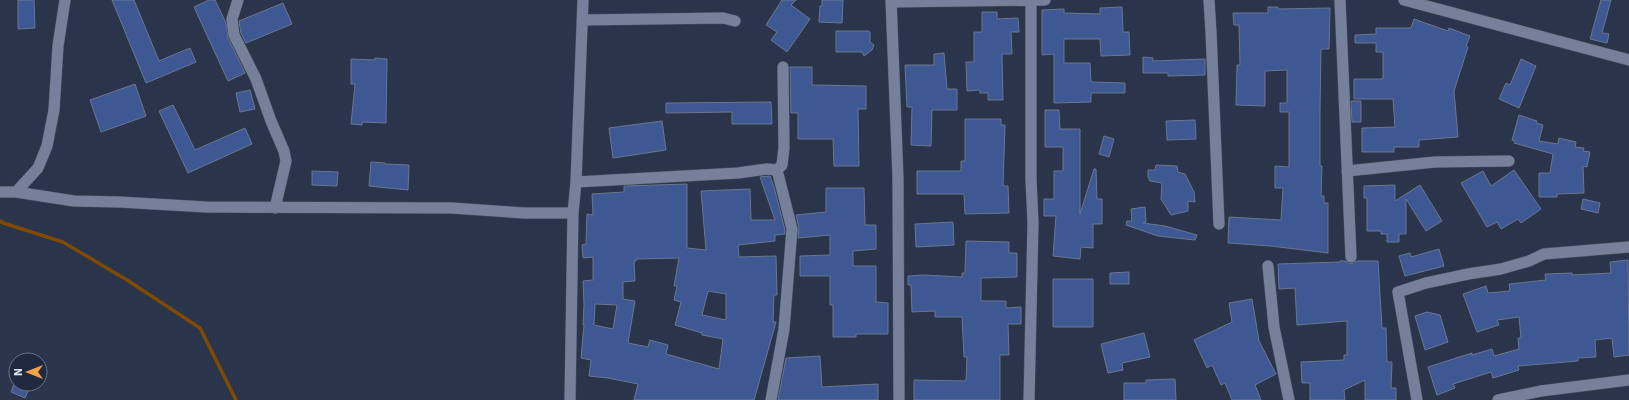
<svg xmlns="http://www.w3.org/2000/svg" width="1629" height="400" viewBox="0 0 1629 400" font-family="'IBM Plex Sans',sans-serif">
<rect width="100%" height="100%" fill="#2a344a"/>
<g fill="none" stroke-linecap="round" stroke-linejoin="round">
<!-- stream -->
<path stroke="#7f4a03" stroke-width="3.5" d="M0 221 3 223 63 242 127 280 200 328 236 400"/>
</g>
<!-- building -->
<path fill="#3e5894" stroke="#6b7790" fill-rule="evenodd" d="M18 0H34L35 28 18 29Z
M112 0H134L159 61 190 48 196 62 146 83Z
M209 0H215L226 23 228 38 245 73 228 81 194 7Z
M782 0H796L791 5 810 19 787 52 771 40 777 32 766 25Z
M822 0H843L842 23 819 22 820 6H822Z
M1601 0H1611L1602 33 1609 34 1607 43 1590 39Z
M283 3 292 24 246 43 241 33 239 21Z
M1122 7 1123 32H1129L1130 55 1101 56 1100 39H1064V63H1090L1091 82 1125 83V93H1091V102L1054 103V54L1042 55V10L1064 9V13L1100 14V8Z
M1268 7H1278V9L1330 8 1329 49H1321L1320 110V166H1322L1321 196H1324V203H1328V253L1271 246 1228 243 1229 217 1281 220 1283 188H1275V166L1289 167V112H1280V103H1287V70L1265 71V106L1236 105 1237 65H1240L1239 25H1234L1233 13H1268Z
M982 12H997V19L1018 18 1019 32H1011L1012 54H1002L1003 100H988V93H980V90L967 91 966 62H974V32H982Z
M1414 19 1448 31 1449 28 1470 36 1466 46 1468 47 1454 91 1458 137 1419 140V147H1394V152H1362V128L1395 127 1393 99H1354V79H1383V52H1376V43H1355V35L1376 34V28H1411Z
M836 31H868L870 32V42L874 45 872 50 864 56 862 52H836Z
M944 53 947 89H957V110H932L931 146 911 145 912 107H907L905 65H934V54Z
M1143 57 1153 58V61L1205 59V75L1168 76V73H1143Z
M375 58 387 59 386 123 362 122V125L351 124 355 84H351V59L375 60Z
M1521 59 1536 66 1519 108 1499 99 1506 83 1510 85Z
M790 67H812V85L866 86V109H858L859 166H834L833 139H798V113H791Z
M135 84 146 116 101 132 90 100Z
M250 90 255 109 240 112 236 93Z
M1351 101H1361V122H1352Z
M771 102 772 124H732V112L666 113V103Z
M173 105 195 150 245 128 252 144 188 173 159 111Z
M1045 110H1059L1060 129H1080V214L1094 169H1096L1097 199H1102V224H1093V248L1081 247 1080 259 1053 256 1056 216H1044V199H1054V171H1063V147H1045Z
M1519 115 1537 121 1536 123 1543 125 1539 141 1558 144 1559 138 1576 142 1575 147 1584 148 1583 151 1590 152 1587 167 1583 166 1584 193 1557 194V197H1539V173H1550L1553 154 1514 143 1515 141 1512 140Z
M965 119H1001V125H1005L1003 186H1008L1009 213 965 214 964 194H917V171H961V161H965Z
M1195 120 1196 139 1167 140 1166 121Z
M662 121 666 150 613 158 609 128Z
M1104 136 1114 139 1109 157 1099 154Z
M371 162 385 163V164L409 165 408 190 369 186Z
M1156 165 1177 166 1178 172 1185 174 1194 192 1195 202 1188 201V211L1171 215 1161 199 1162 183 1150 181 1148 177V170H1155Z
M1514 170 1541 209 1521 223 1518 219 1501 229 1497 222 1487 227 1461 183 1483 171 1491 186Z
M312 171 338 172 337 186 312 185Z
M770 176 774 187 785 230V234L775 235V241L738 245 739 257 776 256 777 295H774L773 322H776L754 400H634L638 384 608 378 589 376 591 360 581 358 584 325H583L584 304 583 281 593 280V257L583 258 582 245 586 244 587 214 593 215 592 194 624 192V186L687 184V248L706 250 701 191 750 189 751 220H775L760 177ZM679 258 674 286H677L674 300 681 302 675 325 702 333V335L723 339 719 369 666 354 668 345 650 340 648 347 628 343 635 301 623 299V282L635 281 634 261H636V259ZM708 291 726 294V320L702 315ZM595 304 617 305 613 329 594 325Z
M1395 185V201L1420 185 1442 221 1426 231 1406 199V234H1399V242H1387V234H1381V231H1367V198H1364V186Z
M826 188H864L865 225H876V249L853 251V266H876V302L888 303V334H856V337H833V305H830V276H800V256L830 255V235L798 238 799 228 796 215 826 212Z
M1583 199 1600 203 1598 213 1581 209Z
M1145 207 1146 222 1143 223 1165 226 1197 235 1195 240 1158 236 1126 225 1127 221H1132L1131 209Z
M953 222 954 245 916 247 915 224Z
M966 241 1009 242V253H1017V277L981 278V301H1006V308L1021 307V324H1008L1009 355H1000V400H914V380L966 381 967 357H964L962 317H935V311L912 312 911 285H908V276L923 275 962 277V273H965Z
M1439 249 1444 266 1405 276 1399 256 1410 253 1411 257Z
M1628 260 1629 355 1614 357 1612 338 1595 340 1596 357 1578 358V361L1518 366 1519 370 1493 378 1491 372 1453 384 1455 388 1437 395 1428 367 1472 353V355L1492 349 1494 356 1519 349 1518 338H1521L1519 317 1497 320 1499 325 1477 332 1463 294 1486 286 1488 293 1510 291 1509 284 1546 280 1545 274 1572 273V275L1611 273 1610 262Z
M1340 261H1345L1351 264 1357 261H1378L1382 328H1386L1387 362H1392L1391 388H1396V400H1365V380L1344 390 1345 400H1310V383H1302L1301 362 1344 360V355H1347V321L1297 325 1295 288 1279 289 1278 264 1340 262Z
M1129 272V284H1110V273Z
M1053 279H1093V327H1053Z
M1252 299 1259 341 1276 374 1255 385 1261 400H1232L1225 383 1221 385 1212 365 1207 368 1194 340 1232 322 1229 303Z
M1427 312 1440 315 1448 342 1425 350 1415 316Z
M1144 333 1150 357 1122 363 1123 370 1108 373 1101 344Z
M820 356 822 387 878 384V400H778L786 358Z
M1175 379 1176 400H1124V383H1146V380Z
M14 384H31L25 398 11 392Z"/>
<g fill="none" stroke-linecap="round" stroke-linejoin="round">
<defs>
<path id="minor" d="M238 0 232 19 234 35 256 79 271 121 284 151 286 161 275 208
M891 0 898 178 899 400
M1209 0 1211 32 1219 224
M1340 0 1351 257
M1404 0 1629 60
M891 2 1045 0
M582 20 723 18 735 21
M1347 171 1435 162 1509 161
M576 182 738 173 767 169 777 170
M0 192H16L74 201 119 202 206 207 452 208 524 213H573
M16 192 38 168 47 146 54 110 58 46 65 0
M1268 266 1274 327 1289 400
M570 400 573 213 576 182 583 0
M771 400 784 329 792 229 777 170 782 165 784 148 783 67
M1029 400 1033 223 1031 180V1
M1417 400 1398 292 1426 283 1468 274 1501 269 1529 261 1544 254 1629 247
M1498 400 1541 391 1629 380"/>
</defs>
<!-- minor casing -->
<use href="#minor" stroke="#474f61" stroke-width="12"/>
<!-- minor -->
<use href="#minor" stroke="#75819a" stroke-width="11"/>
</g>
<!-- north arrow -->
<g transform="translate(28 372) rotate(270)"><circle r="19" fill="#202a3f" stroke="#6b7486"/>
<path d="M0-3L7 15L0 10L-7 15Z" fill="#f6a247"/>
<text y="-6" font-size="11" font-weight="bold" text-anchor="middle" fill="#dbe2f0">N</text>
</g>
</svg>
